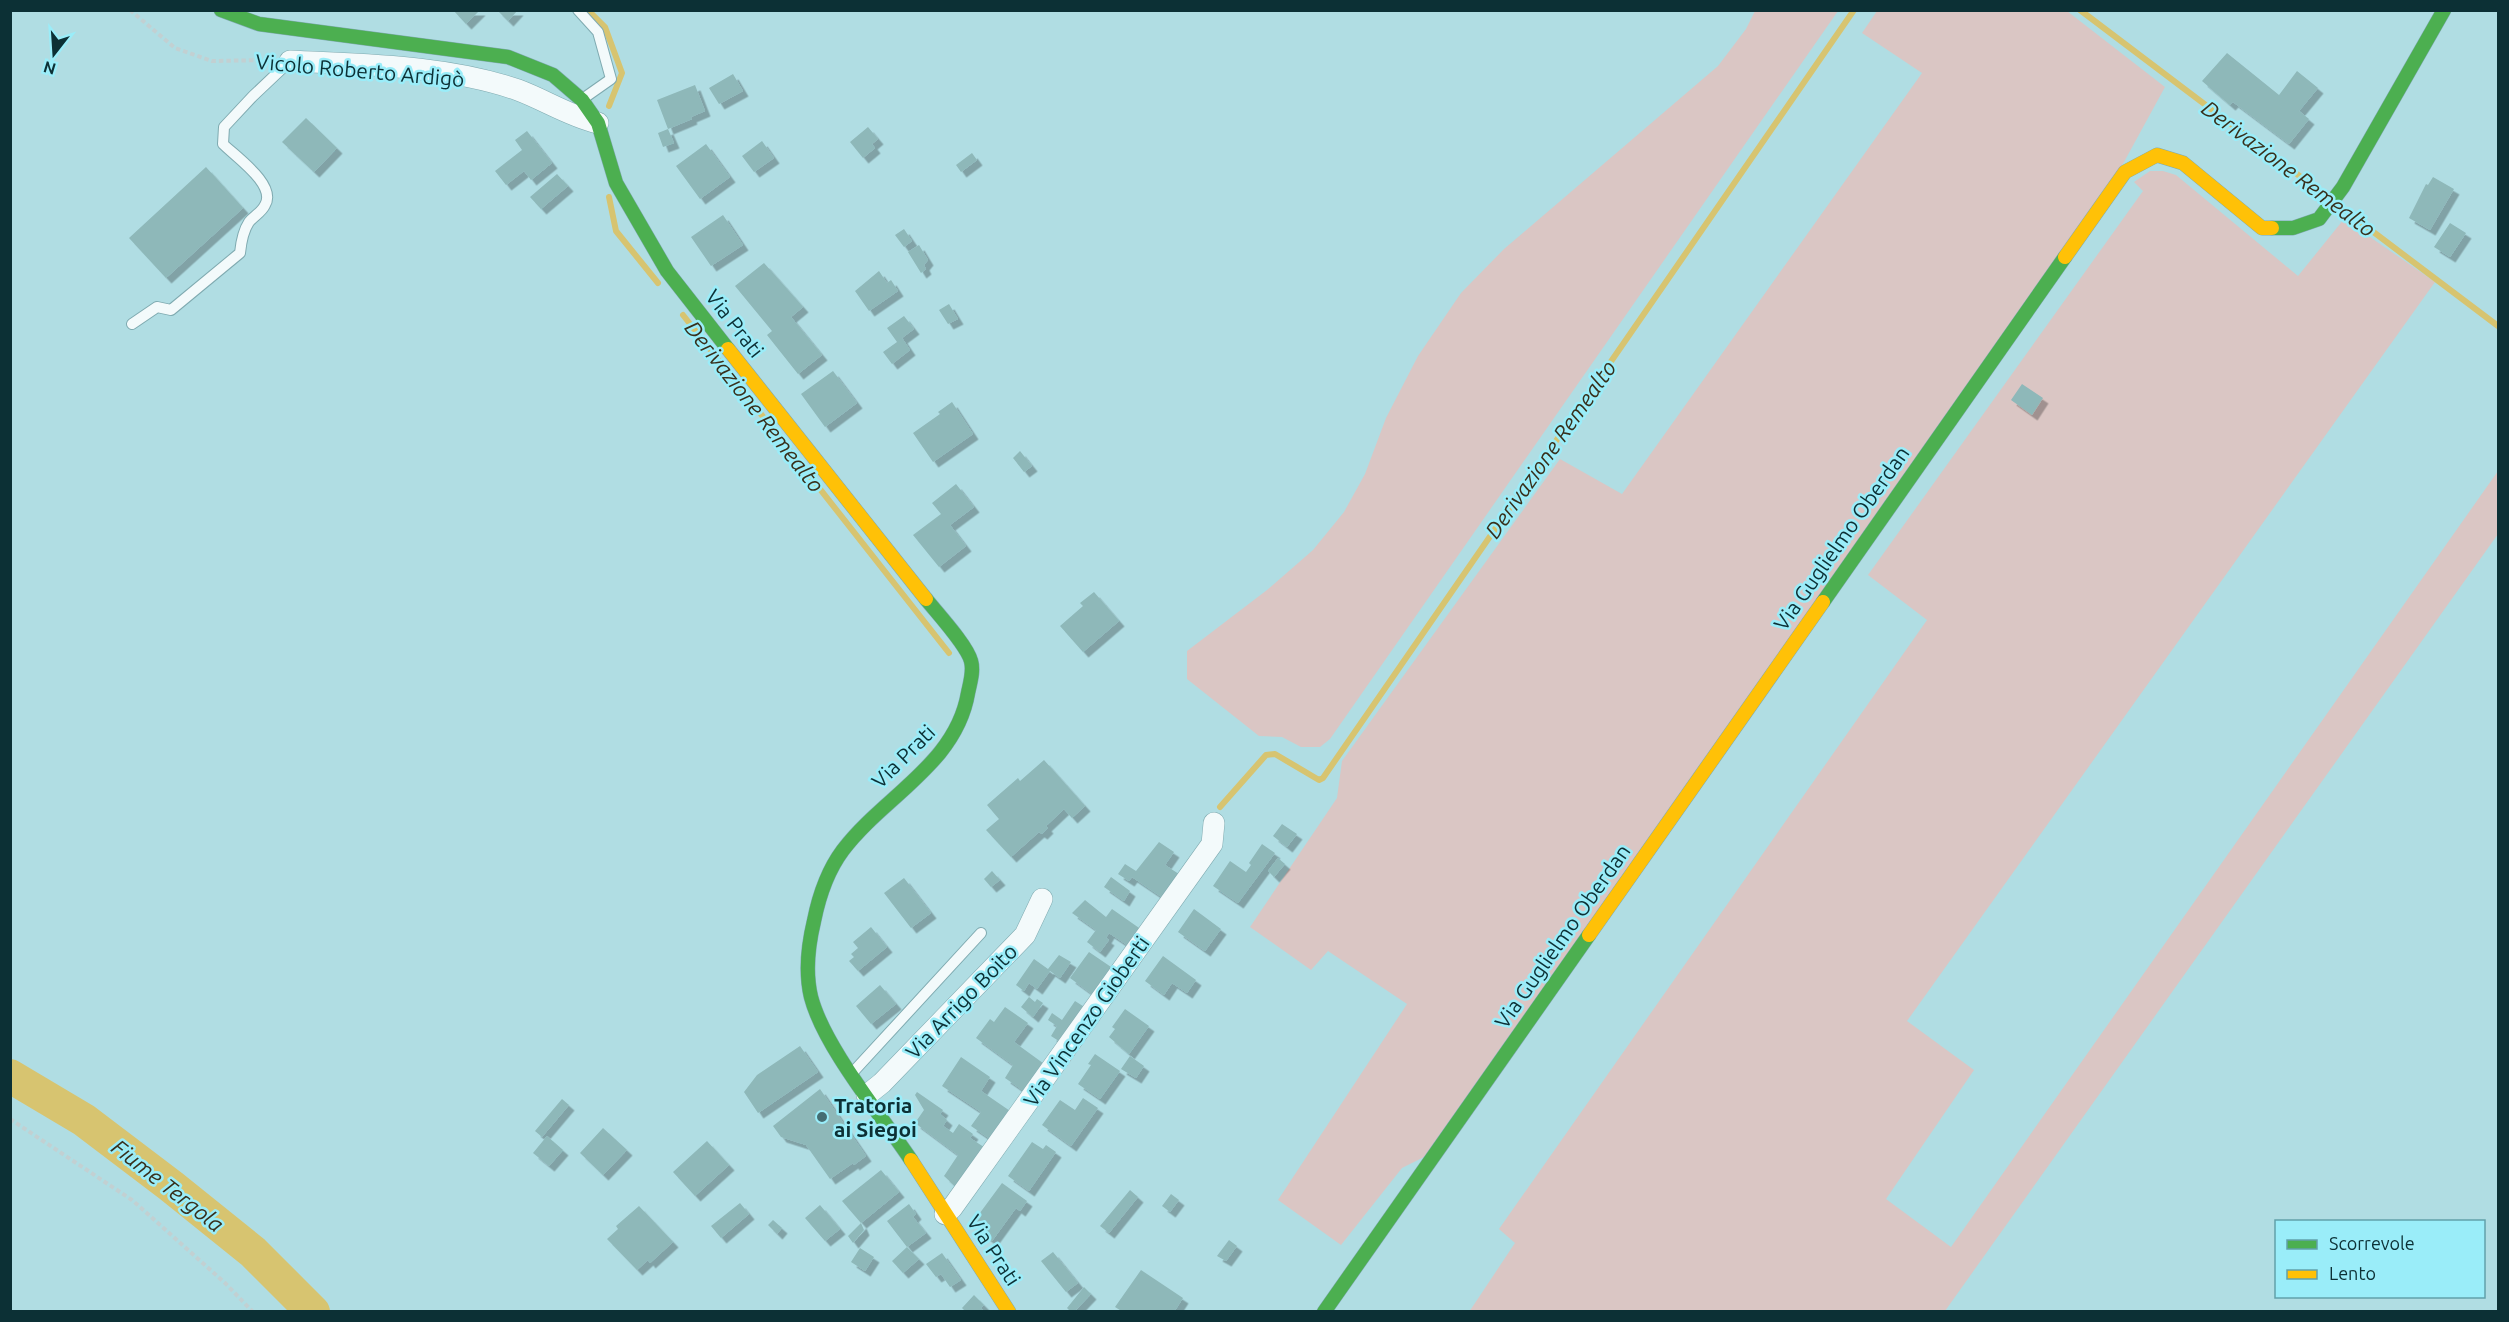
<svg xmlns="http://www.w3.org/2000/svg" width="2509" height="1322" viewBox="0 0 2509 1322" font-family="Ubuntu,sans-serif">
<defs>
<filter id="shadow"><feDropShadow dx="5.5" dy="5.5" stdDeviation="0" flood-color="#0004"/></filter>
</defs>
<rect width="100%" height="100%" fill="#b0dde3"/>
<!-- green -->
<path fill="#dac6c4" d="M1755 11H1838L1330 739 1320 747H1301L1282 737 1259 736 1187 679V651L1267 590 1313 550 1344 512 1365 474 1386 418 1418 356 1461 293 1504 249 1718 66 1746 29Z
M1877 11H2067L2165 87 2124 162 1424 1157 1402 1168 1341 1245 1278 1200 1407 1004 1328 951 1311 970 1250 927 1337 798 1342 761 1560 459 1622 494 1922 73 1862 33Z
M2150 171H2163L2176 175 2298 276 2344 219 2435 282 1907 1021 1974 1070 1886 1199 1951 1247 2498 471V534L1945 1311 1469 1312 1515 1243 1499 1229 1927 620 1868 575 2143 191 2134 182Z"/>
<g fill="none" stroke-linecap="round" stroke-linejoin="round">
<!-- stream -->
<path stroke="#d7c470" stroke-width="6" d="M588 10 605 27 622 73 609 106
M2080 10 2326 196
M609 197 616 231 658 283
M2339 206 2498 326
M683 315 949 653
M1220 807 1266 755 1275 754 1319 780 1323 778 1854 10"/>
<!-- river -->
<path stroke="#d7c470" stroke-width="34" d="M10 1076 84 1120 171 1186 253 1252 313 1312"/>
</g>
<!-- building -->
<path fill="#8eb8b9" filter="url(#shadow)" d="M453 10H480L466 24Z
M497 10H518L508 21Z
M2227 53 2279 95 2297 71 2318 88 2299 111 2309 119 2289 144 2233 102 2230 105 2202 81Z
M733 74 743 91 719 104 709 88Z
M695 85 705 111 691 117 692 119 668 129 674 143 663 147 658 133 668 129 657 100Z
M306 118 337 148 314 172 282 142Z
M868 127 878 139 872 144 875 148 863 158 850 142Z
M527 131 552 163 531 180 524 171 506 185 495 171 522 150 515 140Z
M762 141 774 158 754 172 742 156Z
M706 144 730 177 700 199 676 166Z
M972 153 977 160 961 172 956 165Z
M206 167 243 208 166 278 129 238Z
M557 174 568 186 541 209 530 197Z
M2433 177 2454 189 2430 230 2409 218 2426 184 2428 185Z
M723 215 743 245 711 266 691 237Z
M2450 223 2466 233 2450 257 2434 247Z
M904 229 912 241 904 247 895 235Z
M919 245 928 260 924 265 926 269 921 273 908 252Z
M764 263 803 307 791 317 822 355 798 374 767 335 772 331 735 286Z
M879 271 887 283 891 280 898 291 869 311 855 291Z
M949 304 958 319 948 324 939 310Z
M904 316 914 329 902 338 910 350 892 364 883 352 897 342 887 328Z
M833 371 857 403 825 427 801 394Z
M2022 384 2043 398 2032 415 2011 400Z
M952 402 973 434 933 462 913 433 940 414 938 412Z
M1020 451 1032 466 1024 472 1013 458Z
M956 484 974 507 950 525 966 546 939 567 913 535 941 514 932 503Z
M1094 592 1119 621 1083 652 1060 626 1083 606 1080 603Z
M1044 760 1085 806 1072 818 1064 809 1046 826 1048 828 1042 834 1039 832 1011 857 986 830 999 819 987 805 1018 778 1020 781Z
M1282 824 1297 834 1287 847 1273 836Z
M1159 842 1174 852 1165 865 1182 876 1166 900 1132 877 1129 881 1118 874 1125 864 1136 871Z
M1262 844 1275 853 1238 903 1213 886 1230 861 1246 872 1251 865 1249 863Z
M1278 858 1285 864 1274 877 1268 871Z
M992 871 1000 880 991 887 984 879Z
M1111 877 1130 891 1124 901 1104 887Z
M904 878 931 913 911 928 884 893Z
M1085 900 1106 917 1112 909 1142 930 1130 947 1109 933 1106 938 1109 940 1100 952 1087 942 1096 930 1072 913Z
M1194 909 1221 929 1205 951 1178 932Z
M871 927 887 947 858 971 849 961 854 957 851 954 858 948 853 942Z
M1089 952 1114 969 1108 979 1104 976 1092 994 1070 978Z
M1059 955 1071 962 1060 978 1050 971 1037 989 1029 983 1024 991 1016 985 1034 959 1048 969Z
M1163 956 1196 980 1187 993 1172 983 1164 995 1145 981Z
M880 985 896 1004 871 1024 856 1006Z
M1029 997 1035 1002 1037 999 1043 1003 1033 1017 1021 1007Z
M1075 1001 1086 1008 1062 1043 1051 1036 1057 1026 1048 1020 1052 1013 1062 1020Z
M1005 1007 1028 1023 1014 1042 1047 1066 1025 1092 1005 1078 1013 1065 976 1038 990 1019 994 1022Z
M1125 1009 1149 1026 1129 1054 1109 1037 1115 1029 1112 1027Z
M800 1046 818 1072 758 1113 744 1092 757 1075Z
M1095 1054 1120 1071 1100 1099 1078 1084 1091 1065 1088 1064Z
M1130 1056 1144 1066 1136 1078 1121 1069Z
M961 1057 990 1077 981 1091 1013 1113 993 1141 971 1126 981 1112 942 1086Z
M820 1089 866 1156 854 1165 853 1163 830 1179 806 1145 781 1137 773 1126Z
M917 1092 943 1110 940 1114 947 1120 943 1126 953 1133 959 1124 973 1134 970 1138 987 1149 959 1190 944 1176 958 1155 915 1123 924 1110 915 1095Z
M1083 1098 1098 1108 1071 1146 1042 1125 1060 1100 1075 1110Z
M562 1099 569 1105 542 1137 535 1131Z
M603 1128 627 1150 603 1175 580 1153Z
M547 1136 563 1150 549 1166 533 1153Z
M707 1141 729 1165 695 1196 673 1172Z
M1032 1142 1043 1149 1046 1145 1056 1152 1029 1191 1008 1176Z
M881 1170 899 1192 861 1223 842 1201Z
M1002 1183 1027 1201 1020 1211 1016 1208 992 1241 983 1234 986 1230 974 1221Z
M1130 1190 1138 1197 1109 1233 1100 1226Z
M1171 1194 1179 1200 1170 1212 1162 1206Z
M740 1203 749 1214 721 1238 711 1226Z
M909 1204 916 1214 913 1217 926 1233 907 1247 887 1221Z
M820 1205 840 1229 825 1241 805 1218Z
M639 1206 673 1242 650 1263 648 1260 637 1270 607 1239 618 1229 616 1226Z
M773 1220 782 1228 777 1234 768 1225Z
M861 1223 864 1230 853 1243 848 1236Z
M1229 1240 1237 1246 1226 1261 1217 1256Z
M907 1247 919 1259 903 1273 892 1261Z
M860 1248 874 1257 865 1271 851 1262Z
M1053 1252 1078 1283 1066 1292 1041 1261Z
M942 1253 961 1280 950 1287 941 1274 936 1277 926 1264Z
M1141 1270 1183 1298 1174 1312H1123L1115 1307Z
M1084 1287 1091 1294 1074 1312H1071L1067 1308Z
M974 1295 984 1305 981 1308 985 1312H966L962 1308Z"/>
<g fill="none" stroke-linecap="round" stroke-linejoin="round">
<defs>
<path id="lane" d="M578 10 598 32 611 79 584 98
M132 324 157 307 171 310 240 253C241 243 243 231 249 222 254 216 262 212 265 205 277 185 236 157 223 144L224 127 253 96 290 61
M854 1071 981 933"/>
<path id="street" d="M290 61C365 65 446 65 518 90 545 100 569 116 598 123
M867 1095 882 1083 1025 935 1042 899
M945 1214 952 1208 1212 844 1214 823"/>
<path id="fast" d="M221 10 259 24 508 57 553 75 582 100 598 123 616 183 667 271 728 349
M2272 228H2293L2319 219 2343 187 2444 10
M1823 602 2065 257
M911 1160C881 1115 824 1047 811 997 805 972 808 946 814 921 819 896 828 870 843 850 884 796 956 764 968 693 970 683 974 671 971 661 967 645 937 613 926 599
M1324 1312 1589 935"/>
<path id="slow" d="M2065 257 2125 172 2157 155 2183 163 2262 228H2272
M728 349 926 599
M1589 935 1823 602
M911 1160 1009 1312"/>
</defs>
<!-- lane casing -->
<use href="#lane" stroke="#7faab0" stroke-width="12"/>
<!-- street casing -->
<use href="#street" stroke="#7faab0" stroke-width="22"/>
<!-- fast casing -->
<use href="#fast" stroke="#7faab0" stroke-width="15"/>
<!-- slow casing -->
<use href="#slow" stroke="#7faab0" stroke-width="15"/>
<!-- path -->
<path stroke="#c2d0d2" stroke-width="4" stroke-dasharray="4.5 3" stroke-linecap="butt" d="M130 10 175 48 212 61 269 60
M10 1119 132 1200 225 1283 253 1312"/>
<!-- lane -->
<use href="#lane" stroke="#f3fafb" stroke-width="10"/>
<!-- street -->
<use href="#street" stroke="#f3fafb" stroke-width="21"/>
<!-- fast -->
<use href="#fast" stroke="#4caf50" stroke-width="14"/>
<!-- slow -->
<use href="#slow" stroke="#ffc107" stroke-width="14"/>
</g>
<!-- markers -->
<circle fill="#456d72" stroke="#9aedf9" stroke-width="2" cx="822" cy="1117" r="6"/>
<g text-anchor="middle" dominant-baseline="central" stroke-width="5" stroke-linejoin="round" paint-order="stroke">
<!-- street labels -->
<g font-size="21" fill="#0c3035" stroke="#9aedf9">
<text transform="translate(360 70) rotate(5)">Vicolo Roberto Ardigò</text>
<text transform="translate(735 323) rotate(52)">Via Prati</text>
<text transform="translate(1841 538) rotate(-55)">Via Guglielmo Oberdan</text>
<text transform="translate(903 756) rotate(-45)">Via Prati</text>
<text transform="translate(1562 936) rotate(-55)">Via Guglielmo Oberdan</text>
<text transform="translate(961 1001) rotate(-46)">Via Arrigo Boito</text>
<text transform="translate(1086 1021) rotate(-55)">Via Vincenzo Gioberti</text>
<text transform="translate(994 1250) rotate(57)">Via Prati</text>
</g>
<!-- poi labels -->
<g font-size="21" font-weight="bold" fill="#0c3035" stroke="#9aedf9" text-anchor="start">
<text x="834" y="1105">Tratoria<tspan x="834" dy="24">ai Siegoi</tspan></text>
</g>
<!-- water labels -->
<g font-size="22" font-style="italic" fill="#38301c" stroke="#9aedf9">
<text transform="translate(2289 168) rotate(37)">Derivazione Remealto</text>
<text transform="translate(755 406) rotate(52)">Derivazione Remealto</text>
<text transform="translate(1550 449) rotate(-55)">Derivazione Remealto</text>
<text transform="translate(168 1185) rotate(38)">Fiume Tergola</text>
</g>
</g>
<!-- border -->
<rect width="2509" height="1322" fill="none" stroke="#0c3035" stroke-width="24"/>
<!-- legend -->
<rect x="2275" y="1220" width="210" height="78" fill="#9aedf9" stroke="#61a1ab" stroke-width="1.5"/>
<rect x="2287" y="1240" width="30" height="9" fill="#4caf50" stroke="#61a1ab" stroke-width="1.5"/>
<text x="2329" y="1250" font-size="18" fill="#0c3035">Scorrevole</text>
<rect x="2287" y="1270" width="30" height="9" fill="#ffc107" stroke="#61a1ab" stroke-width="1.5"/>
<text x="2329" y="1280" font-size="18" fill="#0c3035">Lento</text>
<!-- north arrow -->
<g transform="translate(54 54) rotate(197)" stroke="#9aedf9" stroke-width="4.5" paint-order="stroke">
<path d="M0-4.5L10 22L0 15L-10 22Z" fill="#0c3035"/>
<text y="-9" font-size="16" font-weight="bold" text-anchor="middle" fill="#0c3035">N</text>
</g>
</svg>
